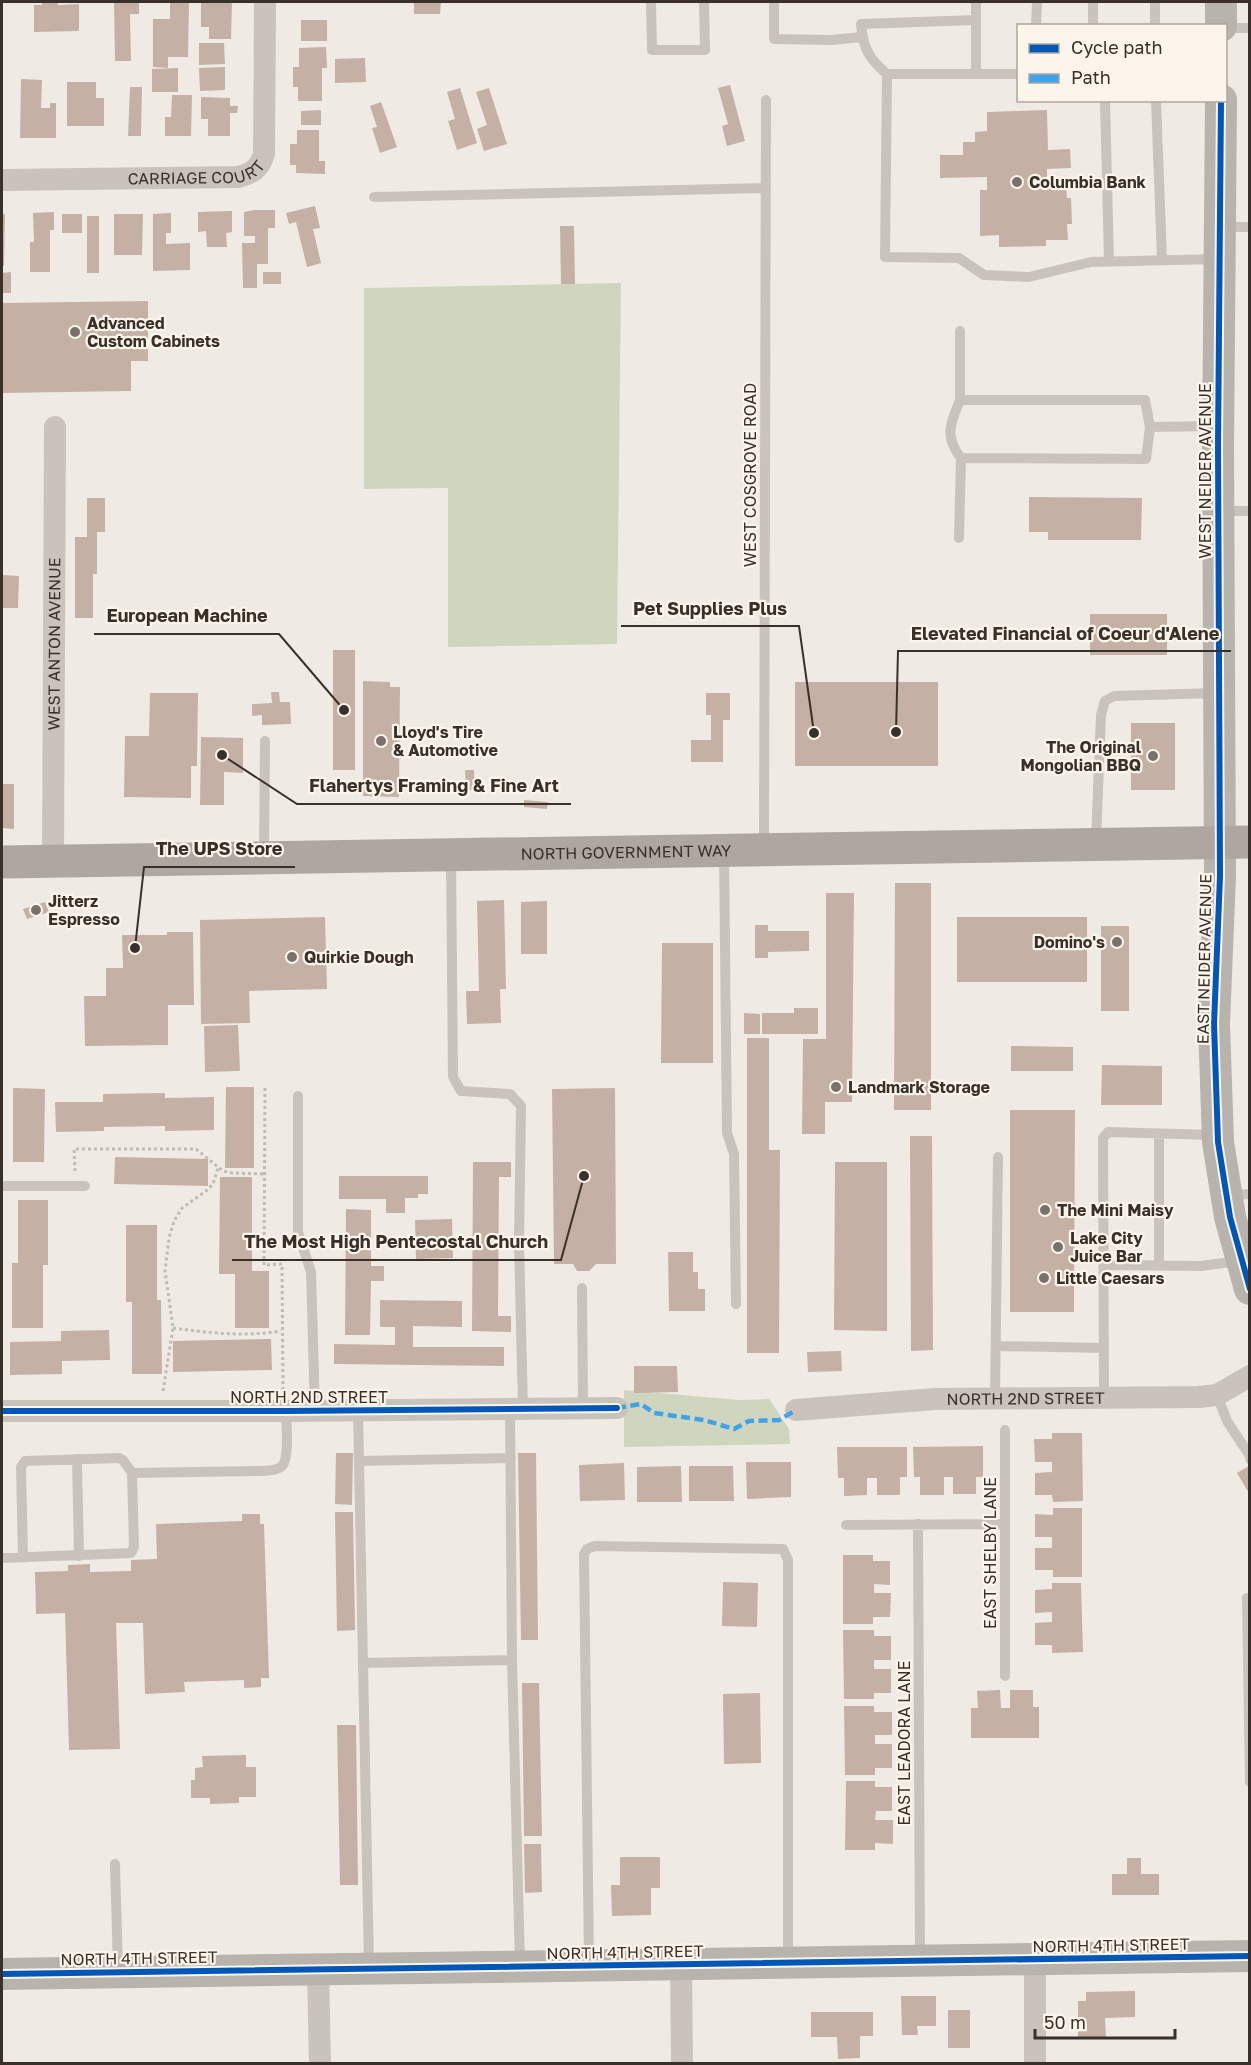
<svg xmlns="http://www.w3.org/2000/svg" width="1251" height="2065" viewBox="0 0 1251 2065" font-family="'Golos Text',sans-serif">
<rect width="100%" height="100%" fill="#efebe4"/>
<!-- green -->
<path fill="#cfd6bd" d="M621 283 617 644 448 647V488L364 489V288Z
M624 1390 740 1400 769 1399 789 1429 790 1444 624 1447Z"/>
<!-- building -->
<path fill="#c4b0a5" d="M42 2H58V5L79 4V31L34 32V5H42Z
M114 2H139V14H130L131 61H115Z
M170 2H189L188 57H168V68L153 67V19H170Z
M201 2H232L231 39H209V27H201Z
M414 2H441L440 14H414Z
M301 20H327V41H301Z
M199 43H224L225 64 199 65Z
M326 47 327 68H322V101H298V87H293V67H299V48Z
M365 58 366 82 335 83V59Z
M225 67V90L200 91 199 68Z
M178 68V92H152V69Z
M21 79 42 80 41 108H50V103H56V138H20Z
M67 82H96V98H104V126H67Z
M730 85 745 141 727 146 722 126 728 124 718 88Z
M130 87H142L141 136H128Z
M460 88 477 143 457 150 448 121 455 119 447 92Z
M489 88 507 144 484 151 477 129 487 125 476 92Z
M172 95H192L191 136H165V117H171Z
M201 97 230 98V106H238L237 113H230V136H208V119H201Z
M381 102 397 147 380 153 372 128 377 127 370 106Z
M321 110V125H301V111Z
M1047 110 1048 150 1070 149 1071 168 1047 169V187H1066L1067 198H1071L1072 224H1067L1068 240H1046V246L999 247V235L980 236V190H987V177L940 178V155H963V142H975V132L987 131V112Z
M297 130H319V161H325V174L296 173V165H290V144H297Z
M315 206 320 228 313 229 321 263 307 267 296 222 289 224 286 213Z
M254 210H275V228H268V264H257V288H243L242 243H255V236H244V212Z
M232 211V232L226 233 227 247H207L206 231 198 232V212Z
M54 212V230H50V272H30V242H34L33 213Z
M171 213V233H166V244L190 243V270L153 271V214Z
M2 214H5L4 266H2Z
M62 214H82V233H62Z
M114 214H143L142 255H114Z
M87 216H99V273H87Z
M560 226H574L575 284H561Z
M11 272V293H2V273Z
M263 272H281V284H263Z
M148 301V361H131V391L2 393V303Z
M1029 497 1142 498 1141 540H1048V532H1029Z
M87 498H105V532H97V574H93V618H75V537H87Z
M2 575 19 576 18 608H2Z
M1090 614H1167V655H1090Z
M333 650H355V770H333Z
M363 681 390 682V687H400L399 797 363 796Z
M795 682H938V766H795Z
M271 692H279L280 702H290L291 724 262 725V715L252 716V704L272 703Z
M150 693H198L197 766H191V798L124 797 125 736H149Z
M706 693H730V720H723V762H691V740H711V715H706Z
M1131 723H1175V790H1131Z
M201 737 243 738V773L224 772V805H200Z
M465 770H474V790H466Z
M2 784H14V829L2 828Z
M524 800 548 802 547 809 524 807Z
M895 883H931V1110H894Z
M826 893H854L852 1102H825V1134H802L803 1039H826Z
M504 900 506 989H500L501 1023 467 1024 466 991H479L477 901Z
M547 901V954H521V902Z
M45 902 49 912 27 919 23 909Z
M325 917 327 989 249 991 250 1023 201 1024 200 920Z
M957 917H1087V982H957Z
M755 925H768V931H809V951L768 952V958H755Z
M1101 926H1129V1011H1101Z
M167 932H193L194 1005H168V1045L85 1046 84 996H106V968H123L122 935H167Z
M662 943H713V1063H661Z
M794 1008H818V1034H762V1013H794Z
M744 1013 760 1014V1034H744Z
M238 1025 240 1071 205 1072 204 1026Z
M747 1038H769V1150H780L779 1353H747Z
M1011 1046 1073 1047V1071H1011Z
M1102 1065 1162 1066V1105H1101Z
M226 1087H254V1168H225Z
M13 1088 45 1089 44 1162H13Z
M615 1088 616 1264H596L589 1271H577L573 1264H554L552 1089Z
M165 1093V1098L214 1097V1130L165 1131V1126L104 1127V1131L56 1132 55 1102H103V1094Z
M1010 1110H1075L1074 1312H1010Z
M910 1136H932L933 1350 911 1351Z
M115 1157 208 1159V1186L114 1184Z
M473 1162H511V1177H499L498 1316H511V1332L472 1331Z
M835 1162H887V1331L834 1330Z
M339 1176H428V1194H418V1198H405V1213H386V1199H339Z
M220 1177H252V1271H269V1328H235V1274H219Z
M18 1200H48V1265H43V1328H12V1263H18Z
M346 1209 371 1210V1266H384V1281H371L370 1335H345Z
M452 1219 453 1258 416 1259 415 1220Z
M126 1225H157V1300H161L162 1374H132V1302H126Z
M668 1252H693V1272H698V1289H705V1311H669Z
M380 1300 462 1301V1327L413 1326V1347H504V1366L334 1364V1344L395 1345V1327H380Z
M109 1330 110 1360 62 1361V1374L10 1375V1342L61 1341V1331Z
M271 1339 272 1370 173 1372V1341Z
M841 1351 842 1371 808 1372 807 1352Z
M634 1366H677L678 1392 634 1393Z
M1052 1433H1082L1083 1501 1053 1502 1052 1495H1035V1473L1052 1472V1462H1035L1034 1439H1052Z
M983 1446V1477H976V1494H953V1477H944V1495H920V1477H914L913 1447Z
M837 1447H907V1477H900V1495H877V1478H867V1495L844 1496V1478H838Z
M336 1453H353L352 1505 335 1504Z
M518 1453H536L538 1640H521Z
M1250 1456V1495L1237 1473 1249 1466 1245 1459Z
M746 1462H791V1497L747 1499Z
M624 1463 625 1500 580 1501 579 1465Z
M681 1466 682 1502H637V1467Z
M689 1466H733L734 1501H689Z
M1053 1508H1082V1577H1053V1570H1035V1548H1052V1537H1035V1514L1053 1515Z
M335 1512H353L355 1630 337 1631Z
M242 1514H260V1524H264L269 1678H261V1687L244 1688V1680L184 1682 185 1692 145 1694 143 1623H116L120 1749 69 1750 65 1613 36 1614 35 1572 68 1571V1565L90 1564V1572L131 1571V1560L157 1559 156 1524 242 1521Z
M843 1555H873V1561H890V1585L874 1584V1593H891L890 1617H873V1624H843Z
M723 1582 758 1583 757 1627 722 1626Z
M1052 1583H1081L1083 1652 1052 1653V1645H1035V1623L1052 1622V1612L1035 1613V1590L1052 1589Z
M843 1630H874V1636H891V1660H874V1669H891V1693H874V1699H844Z
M522 1683H539L542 1836H524Z
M1000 1690 1001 1708H1010V1690H1033V1707H1039V1738H971V1708H978L977 1691Z
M760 1693 761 1763 724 1764 723 1694Z
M844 1706H874V1712H892V1735H875V1744H892V1768H875V1775H845Z
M337 1725H356L358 1885H340Z
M246 1755V1767H256V1797H239V1803L210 1804V1798H191V1780H195V1768L203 1767 202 1756Z
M846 1781H875V1787H892V1811H876L875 1820H893V1844L875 1843V1850H845Z
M524 1844H541L542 1892 525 1893Z
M620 1857H660V1888H651V1915L612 1916 611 1885H620Z
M1127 1858H1141V1874H1159V1895H1112V1874H1127Z
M1135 1991V2017L1105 2018 1106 2038H1078V2001H1086V1992Z
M901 1996H936V2026H917L918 2035H902Z
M948 2010H970V2048H948Z
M811 2012H873V2036H860V2058L838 2059 837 2037H811Z"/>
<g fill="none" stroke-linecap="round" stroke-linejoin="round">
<!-- path -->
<path stroke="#c1bbb5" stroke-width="3" stroke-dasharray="3 3" stroke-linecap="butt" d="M265 1088 264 1265 282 1264 283 1392
M75 1171 74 1149H196L223 1171 232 1173 264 1174
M173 1328C210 1333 244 1337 281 1331
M163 1391 173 1328 165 1271 169 1238 174 1221 182 1208 206 1191 213 1184 218 1168"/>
<!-- service -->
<path stroke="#c9c3bc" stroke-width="10" d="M651 2 652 50H705L704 2
M774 2V39L831 40 862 37
M976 2V74
M1093 2V26
M1155 2V26
M1036 26 1037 2
M1226 28H1250
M887 74C869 59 863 48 861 24L976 20
M1018 74H887L885 257 959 258 984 275 1029 277 1091 262 1217 259
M1105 100 1109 261
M1156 100 1162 259
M374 197 766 188
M1223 227H1250
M960 331V400
M1150 427 1146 459 961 458C944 436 950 424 960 400H1145L1150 427 1215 426
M1221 511H1250
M959 538 961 458
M1096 840 1101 715 1105 701 1114 696 1216 693
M764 846 766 100
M724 853 727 1133 734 1154 736 1304
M264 854 265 741
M451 858 453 1077 461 1091 510 1094 521 1106 519 1243 523 1409
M298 1096V1232L311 1272 315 1411
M1159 1134V1266
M2 1186H85
M1229 1195 1250 1194
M1104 1265 1201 1266 1238 1261
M582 1288 583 1408
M996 1346 1104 1348
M1217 1395 1227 1421 1250 1456
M1104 1398 1103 1138 1108 1132 1214 1135
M995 1399 998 1157
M510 1409 512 1660 520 1964
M358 1411 369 1965
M77 1459 79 1556
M359 1461 511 1458
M918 1524 920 1959
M846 1525 1005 1524
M2 1558 131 1553 134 1547 132 1473
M23 1558 21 1467 25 1461 119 1458 123 1460 132 1473 262 1471C269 1470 277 1471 282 1466 290 1458 286 1423 286 1411
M1250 1598H1247L1250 1782
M363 1663 512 1660
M1005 1676V1430
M115 1864 118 1969
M589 1962 584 1554 587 1549 595 1546 783 1549 788 1560V1959"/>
<!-- minor -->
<g stroke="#c9c3bc" stroke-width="22">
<path id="s1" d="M2 180 238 177C253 173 259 169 264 154L265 2"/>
<path id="s2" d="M53 862 55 427"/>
<path id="s3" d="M796 1410 935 1399 1199 1397 1217 1395 1250 1376"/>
<path d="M2 1411H286L617 1408"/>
<path d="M1035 1961V2064"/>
<path d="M681 1964 682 2064"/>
<path d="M318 1968 320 2064"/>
</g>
<!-- secondary -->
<path stroke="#b9b3ad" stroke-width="32" d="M1221 26V2
M1221 100 1218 446 1220 876 1214 1024 1218 1142 1230 1217 1250 1289
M2 1974 1250 1956"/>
<!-- primary -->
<path stroke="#aea7a1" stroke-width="33" id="s4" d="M2 862 1250 842"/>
<!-- quiet -->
<path stroke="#3fa3eb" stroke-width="4.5" stroke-dasharray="9 4.5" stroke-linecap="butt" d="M617 1408 641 1404 654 1413 704 1420 734 1429 749 1421 779 1420 796 1410"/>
<defs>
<path id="cycleway" d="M1221 100 1218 446 1220 876 1214 1024 1218 1142 1230 1217 1250 1289
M2 1411H286L617 1408
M2 1974 1250 1956"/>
</defs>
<!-- cycleway casing -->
<use href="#cycleway" stroke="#fbf5ec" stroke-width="10"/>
<!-- cycleway -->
<use href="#cycleway" stroke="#0057b8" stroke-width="6"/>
</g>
<!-- markers -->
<g fill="#79716b" stroke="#fbf5ec" stroke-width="2">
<circle cx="1017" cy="182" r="6"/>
<circle cx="75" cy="332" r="6"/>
<circle cx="381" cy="741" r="6"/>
<circle cx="1153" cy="756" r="6"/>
<circle cx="36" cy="910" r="6"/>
<circle cx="1117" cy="942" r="6"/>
<circle cx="292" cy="957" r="6"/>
<circle cx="836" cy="1087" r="6"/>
<circle cx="1045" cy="1210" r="6"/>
<circle cx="1058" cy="1247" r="6"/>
<circle cx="1044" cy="1278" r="6"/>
</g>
<g text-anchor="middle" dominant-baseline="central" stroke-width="4.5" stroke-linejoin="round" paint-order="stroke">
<!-- street labels -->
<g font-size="16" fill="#3a302a" stroke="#fbf5ec">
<text stroke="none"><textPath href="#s1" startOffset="195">CARRIAGE COURT</textPath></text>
<text transform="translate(1205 471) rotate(-90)">WEST NEIDER AVENUE</text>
<text transform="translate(750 475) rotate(-90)">WEST COSGROVE ROAD</text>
<text stroke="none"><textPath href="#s2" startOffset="218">WEST ANTON AVENUE</textPath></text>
<text stroke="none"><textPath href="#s4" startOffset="624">NORTH GOVERNMENT WAY</textPath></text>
<text transform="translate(1204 959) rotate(-89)">EAST NEIDER AVENUE</text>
<text x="309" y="1397">NORTH 2ND STREET</text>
<text stroke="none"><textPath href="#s3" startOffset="230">NORTH 2ND STREET</textPath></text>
<text transform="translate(990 1553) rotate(-90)">EAST SHELBY LANE</text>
<text transform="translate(904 1743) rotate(-90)">EAST LEADORA LANE</text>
<text transform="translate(1111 1945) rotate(-1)">NORTH 4TH STREET</text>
<text transform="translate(625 1952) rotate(-1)">NORTH 4TH STREET</text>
<text transform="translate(139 1958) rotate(-1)">NORTH 4TH STREET</text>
</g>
<!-- poi labels -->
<g font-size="16" font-weight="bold" fill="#3a302a" stroke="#fbf5ec" text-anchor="start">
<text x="1029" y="182">Columbia Bank</text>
<text x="87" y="323">Advanced<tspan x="87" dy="18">Custom Cabinets</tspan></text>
<text x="393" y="732">Lloyd's Tire<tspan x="393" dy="18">&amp; Automotive</tspan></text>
<text x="1141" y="747" text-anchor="end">The Original<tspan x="1141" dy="18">Mongolian BBQ</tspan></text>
<text x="48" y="901">Jitterz<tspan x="48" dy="18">Espresso</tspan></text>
<text x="1105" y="942" text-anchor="end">Domino's</text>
<text x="304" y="957">Quirkie Dough</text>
<text x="848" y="1087">Landmark Storage</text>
<text x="1057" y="1210">The Mini Maisy</text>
<text x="1070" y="1238">Lake City<tspan x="1070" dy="18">Juice Bar</tspan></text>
<text x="1056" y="1278">Little Caesars</text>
</g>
</g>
<!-- callouts -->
<path fill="none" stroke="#3a302a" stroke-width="2" d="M814 733L799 626H621M344 710L279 634H94M896 732L898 651H1231M222 755L297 804H571M135 948L144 867H295M584 1176L561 1260H232"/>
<g fill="#3a302a" stroke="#fbf5ec" stroke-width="2">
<circle cx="814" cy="733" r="6"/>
<circle cx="344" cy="710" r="6"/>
<circle cx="896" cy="732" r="6"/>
<circle cx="222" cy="755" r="6"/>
<circle cx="135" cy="948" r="6"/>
<circle cx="584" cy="1176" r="6"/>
</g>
<g font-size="18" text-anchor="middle" font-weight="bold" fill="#3a302a" stroke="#fbf5ec" stroke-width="4.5" stroke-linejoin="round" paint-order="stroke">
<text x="710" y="615">Pet Supplies Plus</text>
<text x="187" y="622">European Machine</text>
<text x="1065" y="640">Elevated Financial of Coeur d'Alene</text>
<text x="434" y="792">Flahertys Framing &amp; Fine Art</text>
<text x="219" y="855">The UPS Store</text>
<text x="396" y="1248">The Most High Pentecostal Church</text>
</g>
<!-- border -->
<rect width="1251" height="2065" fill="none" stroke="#3a302a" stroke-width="6"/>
<!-- legend -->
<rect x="1017" y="24" width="210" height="78" fill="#fbf5ec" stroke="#aea69e" stroke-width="1.5"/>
<rect x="1029" y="44" width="30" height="9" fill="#0057b8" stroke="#aea69e" stroke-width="1.5"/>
<text x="1071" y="54" font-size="18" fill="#3a302a">Cycle path</text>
<rect x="1029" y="74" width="30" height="9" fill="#3fa3eb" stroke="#aea69e" stroke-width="1.5"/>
<text x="1071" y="84" font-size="18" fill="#3a302a">Path</text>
<!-- scale -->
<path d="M1035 2029v9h140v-9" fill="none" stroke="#3a302a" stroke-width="3"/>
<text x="1044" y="2029" font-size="18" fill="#3a302a" stroke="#fbf5ec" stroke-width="4.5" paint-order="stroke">50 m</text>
</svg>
